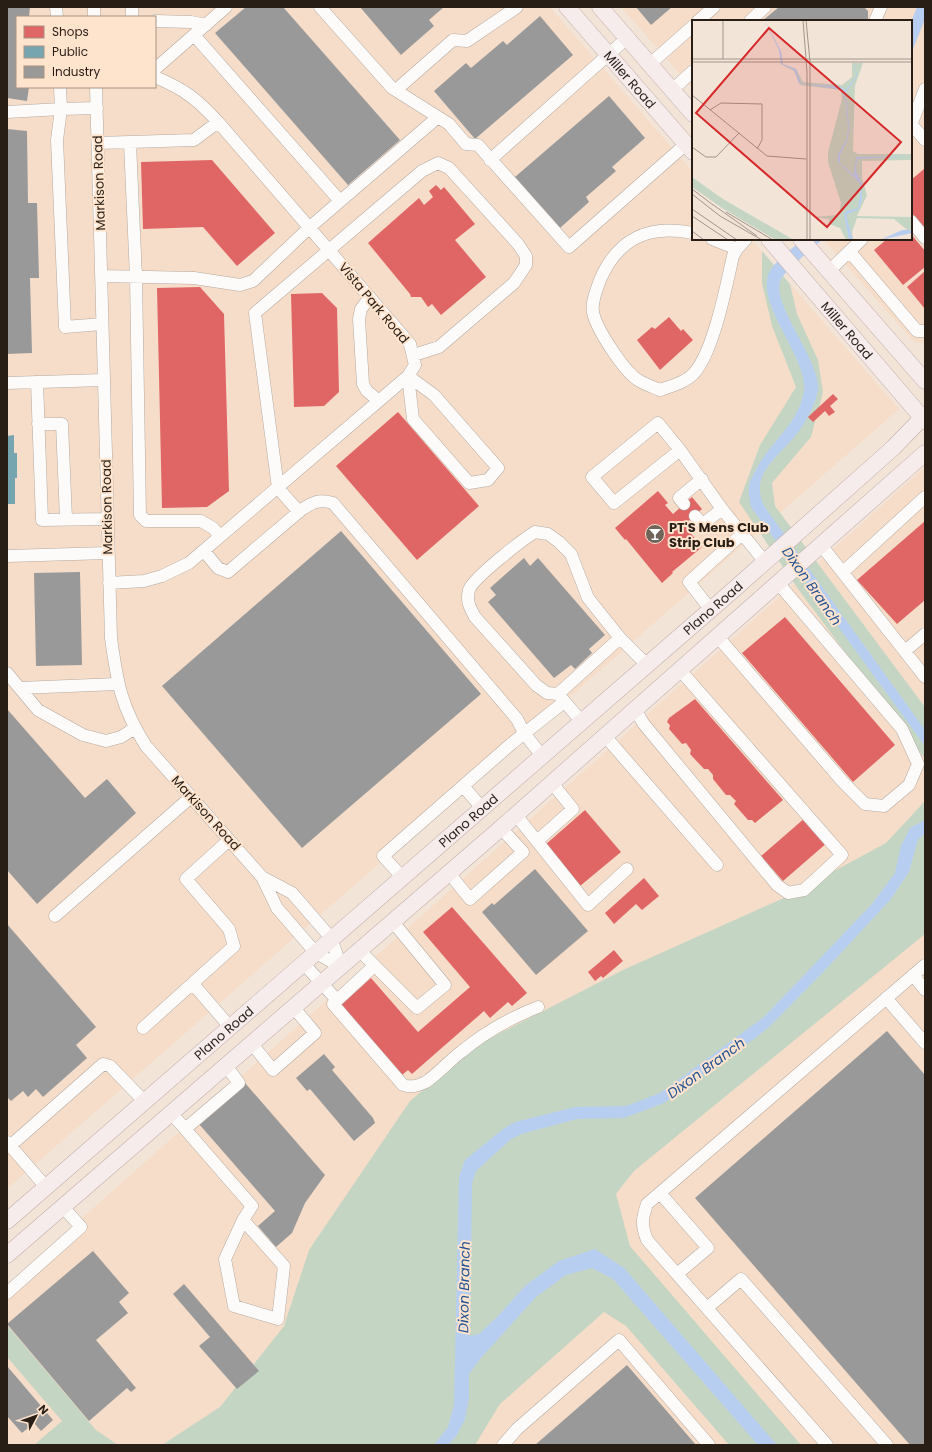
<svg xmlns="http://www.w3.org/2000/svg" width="932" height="1452" viewBox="0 0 932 1452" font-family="Poppins,sans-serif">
<rect width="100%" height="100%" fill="#f3e4d8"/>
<!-- built -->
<path fill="#f6ddc9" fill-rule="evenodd" d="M7 7H550L693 172V239H751L899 409 7 1189ZM17 17H155V87H17Z
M621 7H925V343L914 342 823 239H911V21H693V89Z
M925 467V1445H7V1285Z"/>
<!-- green -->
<path fill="#c4d6c3" d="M762 251 790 284 797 314 818 360 823 392 811 437 772 483 775 506 925 707V759L798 589 739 502 760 445 796 387 772 326 762 283Z
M925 801V934L634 1171 616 1194 630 1246 801 1445H729L626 1326 604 1312 500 1404 475 1445H162L220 1407 284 1326 309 1250 410 1101 475 1046 623 970 786 897 886 843Z
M7 1325 96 1430 118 1445H34L62 1421 7 1357Z"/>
<!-- water -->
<path fill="#b8cef1" d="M917 7H925V19L911 54V22Z
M803 239H823C814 247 785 271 781 279 769 303 821 360 818 390 816 403 807 420 799 431 788 447 762 465 760 485 759 492 761 499 764 506L925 730V746L751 507C750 501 748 493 749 486 749 482 753 476 755 472 768 443 800 424 804 390 808 356 749 298 772 268 780 257 793 248 803 239Z
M925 820V834L918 839 909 872 890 900 828 967 769 1027 755 1038 664 1103 624 1118 577 1119 521 1134 510 1140 476 1171 472 1183 470 1336 479 1334 497 1317 526 1285 559 1261 595 1249 624 1268 777 1445H758L613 1279 592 1268 566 1275 536 1297 480 1359 469 1374V1398L465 1419 457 1435 448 1445H434L448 1427 454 1405 459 1177 465 1160 503 1129 515 1122 575 1107 626 1106 660 1093 764 1017 872 904 895 873 901 846 910 828Z"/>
<!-- shops -->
<path fill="#e06666" d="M212 160 275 233 237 266 203 227 143 229 141 162Z
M924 169 925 170V229L911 212V180Z
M436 185 441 190 444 187 475 224 455 240 486 277 441 315 432 304 428 307 421 297H411L410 294 368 243 419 198 424 205 433 197 429 191Z
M911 234 925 251V267L903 285 874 250 887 239H911Z
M925 271V309L907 287Z
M200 287 224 314 229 491 207 507 162 508 157 288Z
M322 293 337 308 339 392 324 406 294 407 291 294Z
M669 317 681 331 683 329 693 340 660 370 637 340 652 327 655 329Z
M833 394 838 399 830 406 835 412 829 416 825 411 813 422 808 417Z
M398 412 479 506 417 560 336 466Z
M658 491 668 503 665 505 673 514 692 497 702 509 684 525 702 547 672 572 673 573 662 583 626 539 625 540 615 528Z
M925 521V600L897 624 857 580Z
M785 617 895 745 853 782 742 653Z
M695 699 783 800 755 823 752 820H748L734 804 736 801 730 795H726L713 779V775L708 769H704L690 754 691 750 686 743 682 744 669 729 670 725 667 722 669 718Z
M585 810 621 852 580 886 545 845Z
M806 817 828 842 783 881 761 856Z
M644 878 659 896 642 910 636 904 614 924 605 913Z
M452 907 527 993 512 1006 508 1002 490 1018 484 1011 412 1074 408 1070 402 1075 341 1005 371 978 418 1032 470 987 423 932Z
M614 950 623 961 603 978 601 976 595 981 588 972Z"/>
<!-- public -->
<path fill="#76a5af" d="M14 435V453H17V478H15V504H7V436Z"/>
<!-- industry -->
<path fill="#999" d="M7 7H30L29 17H17V87H29L27 101 7 98Z
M246 7H283L400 140 348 185 215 33Z
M360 7H444L429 20 434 26 401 55Z
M636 7H672L651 25Z
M779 7H864L868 11V19L865 21H762Z
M540 16 573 55 475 139 434 91 466 63 471 68 503 41 507 45Z
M609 96 645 138 612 167 616 171 586 197 589 202 560 228 515 177Z
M7 129 27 131 28 203H37L39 278H30L32 353 7 354Z
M341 531 481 694 302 848 162 686Z
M524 558 530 566 538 558 605 635 589 649 592 653 575 669 571 665 554 678 488 602 496 595 490 588Z
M80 572 82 665 36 666 34 573Z
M7 709 85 798 107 779 136 813 37 904 7 870Z
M535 869 588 931 536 975 482 912 492 903 494 905Z
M7 924 96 1027 76 1045 87 1058 43 1097 36 1089 28 1097 23 1091 11 1101 7 1097Z
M887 1031 925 1075V1445H910L695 1198Z
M324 1054 335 1067 332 1070 373 1118 375 1123 354 1141 310 1089 307 1091 296 1078Z
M245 1083 325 1175 305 1203 292 1233 276 1247 258 1226 275 1211 199 1124Z
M93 1251 129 1293 119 1302 128 1313 96 1340 136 1388 131 1392 127 1388 89 1421 7 1324Z
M184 1284 259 1371 237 1389 199 1346 210 1337 173 1294Z
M627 1365 696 1445H535Z
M7 1366 53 1420 41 1431 34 1423 22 1433 7 1416Z"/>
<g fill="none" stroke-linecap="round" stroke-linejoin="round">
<defs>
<path id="minor" d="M56 7 57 17
M94 7V17
M132 7V17
M320 7 392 88 449 124 466 144 478 145 569 247 686 144
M155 21 191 22 206 25
M698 21 714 7
M750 21 765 7
M875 21 881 7
M194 35 340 201
M650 64 693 26
M155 69 226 7
M60 87 61 109 97 108
M96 87 111 638C117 682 121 707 146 746L262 877 277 908 315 952 341 967
M396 90 453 40 467 41 517 7
M672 90 693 71
M7 112 61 109 57 140 65 327 102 324
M911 124 925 140
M911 125 925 89
M98 143 194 140 218 122
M130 143 136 277 140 515 146 521H201L213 528 220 536
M490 160 627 38
M911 221 925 238
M693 233C649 224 618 238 600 280 597 289 591 302 593 312 596 329 624 371 638 380 644 384 653 387 660 390 671 386 687 382 695 372 714 349 726 287 733 256L737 249 746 239
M712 239 737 249
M850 252 917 331H925
M829 271 862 239
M101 276 194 278 240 285 253 281 310 227 438 117
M370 297 361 309 359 319 363 384 367 391 379 401
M408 376 434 395 498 468 488 480 469 483 413 419Z
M37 382 42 520 107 519
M7 383 104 380
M38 424H62L66 519
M680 450 614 503 592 477 658 423 680 450 722 509 765 562
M684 504 679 498 702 479
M299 512 278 488 255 313 422 171 438 163 449 168 518 244 526 256V265L514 283 439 347 414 355
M695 516 703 524 722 509
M821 545 925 677
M204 551 218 568 228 572 301 510C313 502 319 499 333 503L517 719 524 733 542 756
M7 556 108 553
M843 572 925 497
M109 583 144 581 162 576 189 563 408 376 415 365 410 344 218 122C197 99 184 89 155 77
M711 610 689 582 742 534
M718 637 843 782 865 804 884 806 909 785 918 764 902 729 778 583
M905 651 925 634
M7 673 38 710 83 735 106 741 121 737 135 728
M20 688 117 684
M558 694 547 693 536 685 475 617C470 608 466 601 469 590 473 578 522 540 535 532L548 534 559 542 571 554 588 598 620 638
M635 709 643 723 777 885 788 893 804 890 842 855 680 670
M582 722 558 694 620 638 647 665
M605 736 717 865
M463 786 482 808
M516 815 588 905 627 869
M537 841 573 809 552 783
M449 873 470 899 523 852 501 828
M262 877 292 893 331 938 341 967
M402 877 383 856 511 744 564 702
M55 916 191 797
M360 951 417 1008 445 985 393 922
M303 963 337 1000
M374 966 333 1004 403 1085C411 1088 418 1086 426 1082 439 1073 449 1061 461 1052 484 1033 510 1018 538 1007
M913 975 925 990
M193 984 230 1027
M886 998 925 1043
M143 1028 234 946 229 929 186 879 229 840
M252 1044 273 1070 315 1033 294 1008
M172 1114 252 1206 243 1220 284 1266 278 1319 234 1306 225 1259 243 1220
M185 1129 239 1083 226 1066
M7 1142 46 1187
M10 1146 103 1064 110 1066 145 1102
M660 1193 708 1248 677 1274
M7 1293 81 1227 63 1207
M707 1308 741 1279 887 1445
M503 1445 517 1429 619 1340 709 1445
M827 1445 647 1240C641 1224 642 1219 647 1204L925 965"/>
<g id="major">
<path id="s1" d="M567 7 693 152"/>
<path d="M600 7 693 114"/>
<path id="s2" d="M769 239 925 421"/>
<path d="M801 239 925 381"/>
<path id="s3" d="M7 1221 731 592 893 448 925 415"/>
<path d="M7 1255 501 828 925 453"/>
</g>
</defs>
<!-- minor casing -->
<use href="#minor" stroke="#b4a9a0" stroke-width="13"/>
<!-- major casing -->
<use href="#major" stroke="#c2adaa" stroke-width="17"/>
<!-- minor -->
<use href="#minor" stroke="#fdfbf9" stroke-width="12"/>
<!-- major -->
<use href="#major" stroke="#f6ecec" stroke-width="16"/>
</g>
<!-- icons -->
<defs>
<symbol id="bar-disc" viewBox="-11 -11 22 22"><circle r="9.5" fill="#6f635a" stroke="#fee3cd"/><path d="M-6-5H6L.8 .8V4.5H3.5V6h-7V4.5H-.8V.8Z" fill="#fff"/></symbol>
</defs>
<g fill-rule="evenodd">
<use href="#bar-disc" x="644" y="523" width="22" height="22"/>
</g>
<g text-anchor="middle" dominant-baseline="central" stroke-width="4" stroke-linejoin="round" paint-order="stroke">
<!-- street labels -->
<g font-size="13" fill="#281e16" stroke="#fee3cd">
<text stroke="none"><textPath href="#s1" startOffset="96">Miller Road</textPath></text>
<text transform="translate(99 183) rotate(-92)">Markison Road</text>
<text transform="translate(374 303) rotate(50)">Vista Park Road</text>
<text stroke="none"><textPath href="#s2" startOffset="120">Miller Road</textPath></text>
<text transform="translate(107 507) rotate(-91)">Markison Road</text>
<text stroke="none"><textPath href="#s3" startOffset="935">Plano Road</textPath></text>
<text transform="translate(206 813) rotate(48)">Markison Road</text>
<text stroke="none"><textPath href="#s3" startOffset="611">Plano Road</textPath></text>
<text stroke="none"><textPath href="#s3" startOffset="287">Plano Road</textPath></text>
</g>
<!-- poi labels -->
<g font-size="13" font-weight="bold" fill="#281e16" stroke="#fee3cd" text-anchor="start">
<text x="669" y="527">PT'S Mens Club<tspan x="669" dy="15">Strip Club</tspan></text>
</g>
<!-- water labels -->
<g font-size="14" font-style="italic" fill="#245394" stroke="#fee3cd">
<text transform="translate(812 586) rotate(55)">Dixon Branch</text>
<text transform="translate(706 1068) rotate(-36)">Dixon Branch</text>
<text transform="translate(464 1287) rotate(-89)">Dixon Branch</text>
</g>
</g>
<!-- overview -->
<g transform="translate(692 20)">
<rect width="220" height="220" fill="#f3e4d8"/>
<path d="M87 43 104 49 111 62 150 65 160 57V43H171L163 66 161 131 166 134H220V140L170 141V158L175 175 165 196 220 197V214L202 199 165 198 160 212 161 220H154L148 208 137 204V199L120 197 147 195 149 183 136 142V132L150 79 149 70 108 65 102 51ZM0 157 31 179 102 220H84L30 188 0 167Z" fill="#c4d6c3"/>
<path d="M72 0 89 31 91 44 104 49 109 63 149 67 154 70 164 56 163 43 165 56 152 75 155 83 157 106 156 119 148 135V143L162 155 164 137 220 136 165 139 164 151 170 164V179L167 189 154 195 161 220H157L152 195 154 191 166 188 169 169 167 162 146 142V134L155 119 156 106 154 85 151 75 152 70 107 63 102 50 89 44 87 30ZM210 210H220V213L188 220Z" fill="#b8cef1"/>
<path fill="none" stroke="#a2958a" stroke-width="1" d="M31 0V39M111 0 115 52V220M114 0 118 42V220M0 39H220M0 42H220M0 75 75 136 114 139M18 90 29 83 70 84V120L65 129M0 127 14 137H24L47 113M0 169 21 185M0 174 28 196 70 220M20 184 65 216M0 189 45 220M34 192 81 220M0 196 36 220M0 211 12 220"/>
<path fill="#d62828" fill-opacity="0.15" stroke="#d62828" stroke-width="2" d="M77 8 209 122 135 207 4 93Z"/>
<rect width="220" height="220" fill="none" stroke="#281e16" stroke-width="2"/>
</g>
<!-- border -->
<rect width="932" height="1452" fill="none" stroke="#281e16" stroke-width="16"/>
<!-- legend -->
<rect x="16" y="16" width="140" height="72" fill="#fee3cd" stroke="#a89484"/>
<rect x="24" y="26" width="20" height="12" fill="#e06666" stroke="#a89484"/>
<text x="52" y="36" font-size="12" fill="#281e16">Shops</text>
<rect x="24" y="46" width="20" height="12" fill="#76a5af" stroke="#a89484"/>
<text x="52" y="56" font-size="12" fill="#281e16">Public</text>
<rect x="24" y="66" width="20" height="12" fill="#999999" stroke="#a89484"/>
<text x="52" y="76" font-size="12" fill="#281e16">Industry</text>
<!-- north arrow -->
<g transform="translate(36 1416) rotate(49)" stroke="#fee3cd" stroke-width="3" paint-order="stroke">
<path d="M0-3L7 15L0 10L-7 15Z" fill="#281e16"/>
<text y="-6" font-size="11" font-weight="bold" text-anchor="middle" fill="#281e16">N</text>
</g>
</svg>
